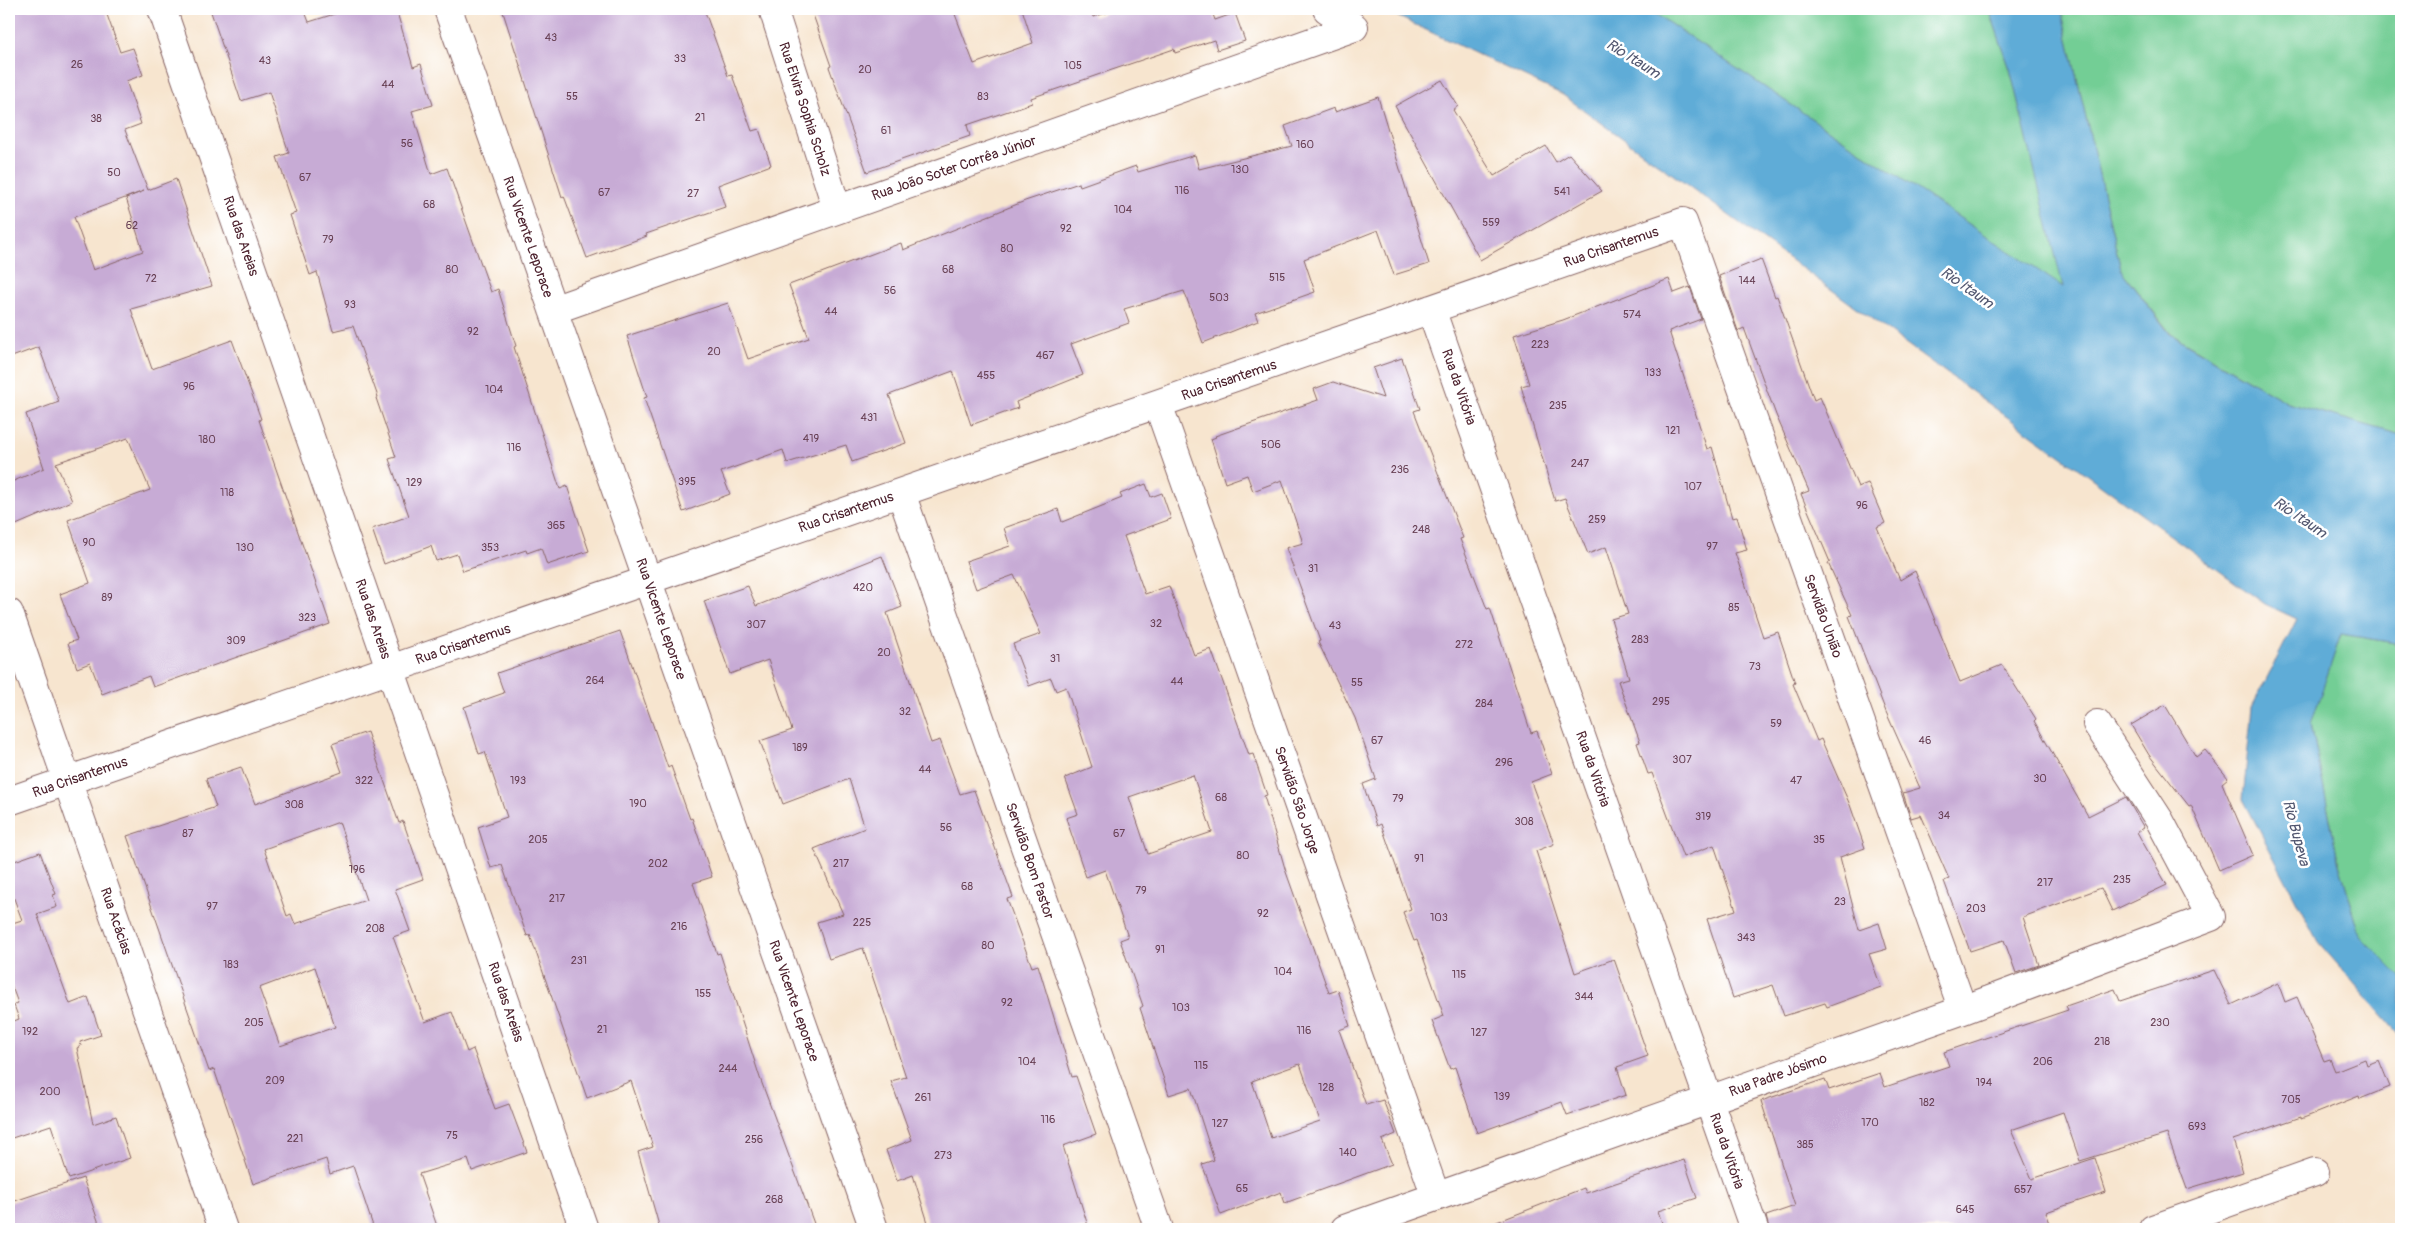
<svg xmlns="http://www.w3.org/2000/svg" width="2410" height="1238" viewBox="0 0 2410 1238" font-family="Pangolin,sans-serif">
<rect width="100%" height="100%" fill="#fff"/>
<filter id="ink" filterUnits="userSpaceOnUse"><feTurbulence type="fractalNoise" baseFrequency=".02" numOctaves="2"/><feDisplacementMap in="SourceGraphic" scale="10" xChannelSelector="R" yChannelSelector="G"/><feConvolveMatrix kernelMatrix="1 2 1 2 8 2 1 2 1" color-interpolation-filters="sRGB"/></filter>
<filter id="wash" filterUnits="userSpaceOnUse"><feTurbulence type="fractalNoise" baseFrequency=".0096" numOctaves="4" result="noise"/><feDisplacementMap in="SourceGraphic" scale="20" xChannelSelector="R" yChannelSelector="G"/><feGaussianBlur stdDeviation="1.12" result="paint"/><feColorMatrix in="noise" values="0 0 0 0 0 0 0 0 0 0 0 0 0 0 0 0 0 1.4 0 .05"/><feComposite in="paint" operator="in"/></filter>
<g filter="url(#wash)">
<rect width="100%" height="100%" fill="#f7e5cf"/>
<!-- green -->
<path fill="#73ce95" stroke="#5e7660" d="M1648 9H1989L2010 69 2064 288Z
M2061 9H2401V435L2288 403 2171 334 2121 270Z
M2341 634 2401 644V977L2361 937 2338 860 2311 723Z"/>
<!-- water -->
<path fill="#5eacd7" stroke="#546681" d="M1382 9H1648L2063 287 2010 69 1989 9H2061L2121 270 2170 334 2288 403 2401 435V644L2341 634 2311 724 2338 860 2361 937 2401 977V1037L2318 942 2243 799 2252 707 2297 619 2265 604 1563 95Z"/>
<g id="blocks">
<!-- building -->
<path fill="#c7abd5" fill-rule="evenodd" d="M9 9H105L120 52 133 48 143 75 126 81 141 124 125 130 148 190 176 179 212 286 131 309 152 369 232 340 261 419 259 420 330 624 153 687 149 676 102 694 90 663 77 668 68 643 77 640 60 594 90 583 68 520 150 490 128 438 56 463 72 501 16 525 9 508V483L44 468 26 414 59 402 39 347 9 358ZM144 191 126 198 143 251 93 270 74 217Z
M210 9H304L309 22 350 9H396L413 67 421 64 433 105 412 111 431 174 447 168 491 292 498 289 516 346 514 347 560 489 567 486 589 551 547 565 541 548 527 553 526 550 463 571 457 554 436 561 431 546 384 564 372 529 409 516 389 459 396 457 376 398 378 397 353 326 333 331 317 272 310 275 290 215 296 213 277 157 289 153 269 92 241 101Z
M502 9H704L728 76 732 75 752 131 759 129 771 165 718 185 725 207 646 234 647 236 587 258 564 196 562 197Z
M811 9H953L974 64 1033 43 1022 9H1091L1093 17 1119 9H1211L1215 20 1235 13 1245 41 1217 50 1214 40 1175 53 1174 49 1109 71 1031 98 1032 103 967 125 970 136 867 172 829 67 831 66Z
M1442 80 1458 106 1453 110 1494 176 1546 146 1556 162 1569 154 1602 191 1480 260 1395 106Z
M1378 97 1429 264 1394 275 1378 230 1304 259 1315 292 1255 313 1258 321 1203 343 1184 291 1124 309 1129 323 1071 344 1083 375 1016 402 1018 408 971 425 953 371 889 395 906 443 852 462 846 445 787 463 783 450 721 472 730 494 683 512 644 398 647 397 627 336 728 303 748 359 809 338 789 285 901 243 903 250 1025 201 1079 183 1080 186 1136 166 1138 172 1195 155 1199 169 1292 146 1285 126 1334 108 1335 112Z
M1761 259 1775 297 1777 296 1814 400 1820 397 1858 487 1868 483 1885 523 1877 527 1900 580 1915 571 1960 682 2002 665 2036 719 2034 721 2088 816 2126 797 2144 828 2137 832 2167 885 2112 911 2101 888 2023 917 2039 965 2016 973 2004 940 1970 951 1944 881 1949 879 1921 815 1911 818 1903 793 1920 788 1886 712 1849 616 1852 615 1828 563 1830 562 1801 494 1809 491 1776 415 1744 328 1738 331 1719 276Z
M1669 279 1674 293 1690 287 1701 319 1669 331 1707 449 1712 447 1732 518 1737 517 1747 550 1735 553 1763 637 1778 632 1795 683 1793 684 1817 741 1821 739 1850 805 1865 848 1840 857 1859 930 1879 923 1887 949 1869 954 1881 987 1827 1007 1825 1003 1784 1016 1773 985 1733 998 1707 919 1736 910 1714 845 1683 857 1652 773 1648 774 1637 743 1640 742 1618 681 1629 678 1611 619 1628 614 1606 547 1588 554 1565 498 1555 501 1521 386 1529 384 1514 335 1563 320Z
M1402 358 1420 409 1414 411 1463 538 1460 539 1487 609 1490 608 1531 733 1537 731 1552 774 1531 782 1554 844 1536 851 1575 973 1614 959 1648 1056 1617 1067 1626 1095 1567 1115 1562 1102 1477 1133 1455 1067 1450 1069 1432 1021 1444 1016 1417 940 1414 941 1403 912 1411 909 1381 824 1377 826 1363 784 1376 779 1355 718 1318 642 1320 641 1286 548 1303 543 1282 480 1253 491 1247 475 1225 483 1211 439 1216 437 1215 436 1318 400 1314 389 1333 382 1383 398 1373 368Z
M1146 484 1151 497 1162 493 1171 519 1124 536 1145 594 1169 586 1194 655 1211 649 1249 755 1253 754 1267 795 1264 796 1286 872 1329 993 1338 990 1350 1026 1339 1030 1366 1105 1383 1100 1396 1134 1382 1140 1392 1164 1285 1203 1281 1192 1221 1215 1202 1164 1214 1160 1191 1088 1169 1095 1140 1008 1143 1006 1120 940 1128 937 1105 870 1086 877 1066 818 1078 814 1065 778 1092 767 1066 687 1056 691 1051 678 1029 686 1013 644 1041 634 1014 575 976 589 966 561 1010 546 1004 528 1058 509 1062 522 1122 498 1120 494ZM1193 775 1212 832 1148 854 1129 797ZM1300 1064 1320 1121 1271 1138 1252 1081Z
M882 556 902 607 887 613 931 743 940 740 960 794 974 790 1013 897 1007 899 1032 967 1038 965 1072 1077 1076 1076 1096 1134 1063 1146 1089 1229H930L913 1175 897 1181 886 1150 912 1140 891 1081 906 1077 863 948 829 959 817 922 843 914 814 849 865 828 849 779 783 804 760 741 792 730 768 660 730 674 704 601 748 586 756 606Z
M620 631 668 768 671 766 690 819 692 818 712 877 693 883 717 954 720 953 760 1078 816 1229H660L638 1152 653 1147 631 1081 587 1098 530 935 527 936 502 865 491 868 478 827 507 817 485 752 479 754 464 707 504 693 497 673Z
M2165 705 2196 757 2205 750 2228 778 2222 783 2253 855 2219 870 2191 805 2189 806 2149 755 2131 725Z
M367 732 399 823 403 821 423 879 395 889 410 931 393 937 425 1022 452 1012 467 1052 473 1049 495 1109 509 1104 527 1152 472 1171 468 1159 419 1174 438 1229H374L353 1166 330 1174 326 1159 253 1184 214 1069 209 1071 127 836 216 807 206 779 241 767 255 804 342 772 332 744ZM339 822 366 900 295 924 291 914 287 916 264 849ZM315 967 335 1027 280 1046 259 988Z
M40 852 56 894 53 895 57 907 37 914 70 1004 88 997 101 1035 80 1042 81 1046 77 1048 93 1124 116 1116 130 1158 69 1179 51 1125 9 1139V1023L19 1019 14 1005 18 1003 9 979V924L22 920 9 885V863Z
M2214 970 2231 1005 2278 983 2285 1002 2297 997 2324 1061 2330 1059 2335 1071 2365 1059 2367 1065 2379 1060 2390 1087 2360 1099 2359 1096 2301 1119V1117L2233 1140 2243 1172 2187 1189 2167 1134 2080 1161 2063 1112 2011 1130 2032 1179 2095 1158 2106 1192 2046 1212 2052 1229H1769L1766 1216 1795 1206 1761 1101 1825 1079 1829 1090 1880 1073 1885 1087 1949 1066 1944 1052 2068 1010 2066 1006 2115 989 2120 1001Z
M1684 1160 1697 1198 1658 1211 1664 1229H1484V1227L1584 1188 1586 1193Z
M83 1178 101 1229H9V1203Z"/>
</g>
</g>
<g filter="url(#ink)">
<use href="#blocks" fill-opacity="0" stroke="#876464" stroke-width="1"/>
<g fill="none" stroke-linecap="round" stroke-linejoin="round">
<defs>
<path id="minor" d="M162 9 584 1229
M448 9 874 1229
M773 9 837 209
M1327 9 1354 27
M1431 309 1754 1229
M553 310 1354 27
M1158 404 1436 1197
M901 493 1159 1229
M9 613 223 1229
M9 801 1683 222 1963 1010
M1345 1229 1963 1010 2211 917 2160 821 2097 724
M2153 1229 2315 1172"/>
</defs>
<!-- minor casing -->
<use href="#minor" stroke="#876464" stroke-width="30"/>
<!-- minor -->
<use href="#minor" stroke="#fff" stroke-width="28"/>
</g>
</g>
<g text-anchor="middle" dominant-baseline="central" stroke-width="5" stroke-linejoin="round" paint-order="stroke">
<!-- number labels -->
<g font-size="11" fill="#694256">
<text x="551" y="37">43</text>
<text x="680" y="58">33</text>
<text x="265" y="60">43</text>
<text x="77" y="64">26</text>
<text x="1073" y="65">105</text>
<text x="865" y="69">20</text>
<text x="388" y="84">44</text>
<text x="572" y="96">55</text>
<text x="983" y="96">83</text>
<text x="700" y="117">21</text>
<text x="96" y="118">38</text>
<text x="886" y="130">61</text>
<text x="407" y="143">56</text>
<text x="1305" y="144">160</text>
<text x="1240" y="169">130</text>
<text x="114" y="172">50</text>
<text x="305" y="177">67</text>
<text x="1182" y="190">116</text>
<text x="1562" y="191">541</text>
<text x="604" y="192">67</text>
<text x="693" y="193">27</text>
<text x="429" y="204">68</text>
<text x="1123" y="209">104</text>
<text x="1491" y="222">559</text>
<text x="132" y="225">62</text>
<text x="1066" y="228">92</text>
<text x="328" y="239">79</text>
<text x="1007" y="248">80</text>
<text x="452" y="269">80</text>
<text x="948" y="269">68</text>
<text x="1277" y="277">515</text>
<text x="151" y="278">72</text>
<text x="1747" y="280">144</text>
<text x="890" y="290">56</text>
<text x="1219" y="297">503</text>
<text x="350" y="304">93</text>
<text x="831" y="311">44</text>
<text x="1632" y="314">574</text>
<text x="473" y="331">92</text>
<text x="1540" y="344">223</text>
<text x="714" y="351">20</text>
<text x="1045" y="355">467</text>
<text x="1653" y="372">133</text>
<text x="986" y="375">455</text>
<text x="189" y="386">96</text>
<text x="494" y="389">104</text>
<text x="1558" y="405">235</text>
<text x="869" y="417">431</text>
<text x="1673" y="430">121</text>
<text x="811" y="438">419</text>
<text x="207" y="439">180</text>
<text x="1271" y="444">506</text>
<text x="514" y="447">116</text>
<text x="1580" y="463">247</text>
<text x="1400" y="469">236</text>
<text x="687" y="481">395</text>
<text x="414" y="482">129</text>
<text x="1693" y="486">107</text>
<text x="227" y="492">118</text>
<text x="1862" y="505">96</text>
<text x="1597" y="519">259</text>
<text x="556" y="525">365</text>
<text x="1421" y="529">248</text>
<text x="89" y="542">90</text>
<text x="1712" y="546">97</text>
<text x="245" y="547">130</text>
<text x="490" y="547">353</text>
<text x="1313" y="568">31</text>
<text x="863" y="587">420</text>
<text x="107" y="597">89</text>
<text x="1734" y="607">85</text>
<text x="307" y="617">323</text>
<text x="1156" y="623">32</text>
<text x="756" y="624">307</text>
<text x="1335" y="625">43</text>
<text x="1640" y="639">283</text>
<text x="236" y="640">309</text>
<text x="1464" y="644">272</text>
<text x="884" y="652">20</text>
<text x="1055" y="658">31</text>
<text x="1755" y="666">73</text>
<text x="595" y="680">264</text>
<text x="1177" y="681">44</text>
<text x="1357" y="682">55</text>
<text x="1661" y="701">295</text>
<text x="1484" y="703">284</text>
<text x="905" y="711">32</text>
<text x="1776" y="723">59</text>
<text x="1377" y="740">67</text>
<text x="1925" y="740">46</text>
<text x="800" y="747">189</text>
<text x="1682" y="759">307</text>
<text x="1504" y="762">296</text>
<text x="925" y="769">44</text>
<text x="2040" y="778">30</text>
<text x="364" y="780">322</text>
<text x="518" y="780">193</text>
<text x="1796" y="780">47</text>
<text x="1221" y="797">68</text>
<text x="1398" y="798">79</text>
<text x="638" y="803">190</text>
<text x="294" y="804">308</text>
<text x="1944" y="815">34</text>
<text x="1703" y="816">319</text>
<text x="1524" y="821">308</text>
<text x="946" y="827">56</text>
<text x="188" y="833">87</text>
<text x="1119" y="833">67</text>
<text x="538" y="839">205</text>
<text x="1819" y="839">35</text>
<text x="1243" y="855">80</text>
<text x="1419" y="858">91</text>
<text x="658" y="863">202</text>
<text x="841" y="863">217</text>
<text x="357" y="869">196</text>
<text x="2122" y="879">235</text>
<text x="2045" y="882">217</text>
<text x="967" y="886">68</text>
<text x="1141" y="890">79</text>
<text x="557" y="898">217</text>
<text x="1840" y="901">23</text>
<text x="212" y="906">97</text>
<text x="1976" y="908">203</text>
<text x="1263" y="913">92</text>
<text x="1439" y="917">103</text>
<text x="862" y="922">225</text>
<text x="679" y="926">216</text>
<text x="375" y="928">208</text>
<text x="1746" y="937">343</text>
<text x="988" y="945">80</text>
<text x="1160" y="949">91</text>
<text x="579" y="960">231</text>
<text x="231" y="964">183</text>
<text x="1283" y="971">104</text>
<text x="1459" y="974">115</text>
<text x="703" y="993">155</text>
<text x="1584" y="996">344</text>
<text x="1007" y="1002">92</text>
<text x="1181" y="1007">103</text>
<text x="254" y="1022">205</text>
<text x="2160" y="1022">230</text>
<text x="602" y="1029">21</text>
<text x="1304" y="1030">116</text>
<text x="30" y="1031">192</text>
<text x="1479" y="1032">127</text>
<text x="2102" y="1041">218</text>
<text x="1027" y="1061">104</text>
<text x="2043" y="1061">206</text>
<text x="1201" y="1065">115</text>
<text x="728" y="1068">244</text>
<text x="275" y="1080">209</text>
<text x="1984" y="1082">194</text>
<text x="1326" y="1087">128</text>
<text x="50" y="1091">200</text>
<text x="1502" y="1096">139</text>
<text x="923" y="1097">261</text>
<text x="2291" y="1099">705</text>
<text x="1927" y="1102">182</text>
<text x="1048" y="1119">116</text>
<text x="1870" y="1122">170</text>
<text x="1220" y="1123">127</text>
<text x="2197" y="1126">693</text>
<text x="452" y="1135">75</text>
<text x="295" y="1138">221</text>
<text x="754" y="1139">256</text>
<text x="1805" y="1144">385</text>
<text x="1348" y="1152">140</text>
<text x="943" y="1155">273</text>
<text x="1242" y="1188">65</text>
<text x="2023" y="1189">657</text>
<text x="774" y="1199">268</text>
<text x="1965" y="1209">645</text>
</g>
<!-- street labels -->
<g font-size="14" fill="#4a1f2b" stroke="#fff">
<text transform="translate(805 109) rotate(72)">Rua Elvira Sophia Scholz</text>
<text transform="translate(954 168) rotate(-19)">Rua João Soter Corrêa Júnior</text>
<text transform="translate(241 236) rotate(71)">Rua das Areias</text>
<text transform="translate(528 237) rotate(71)">Rua Vicente Leporace</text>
<text transform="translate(1611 247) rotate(-19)">Rua Crisantemus</text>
<text transform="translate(1229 380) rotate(-19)">Rua Crisantemus</text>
<text transform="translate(1459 387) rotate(71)">Rua da Vitória</text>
<text transform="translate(846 512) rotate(-19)">Rua Crisantemus</text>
<text transform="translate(1823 616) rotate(70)">Servidão União</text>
<text transform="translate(373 619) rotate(71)">Rua das Areias</text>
<text transform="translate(661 619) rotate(71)">Rua Vicente Leporace</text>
<text transform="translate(463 644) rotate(-19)">Rua Crisantemus</text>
<text transform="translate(1593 769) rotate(71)">Rua da Vitória</text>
<text transform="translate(80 777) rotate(-19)">Rua Crisantemus</text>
<text transform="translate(1297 800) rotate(71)">Servidão São Jorge</text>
<text transform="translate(1030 861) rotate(71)">Servidão Bom Pastor</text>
<text transform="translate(116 921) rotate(71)">Rua Acácias</text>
<text transform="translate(794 1001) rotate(71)">Rua Vicente Leporace</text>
<text transform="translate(506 1002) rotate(71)">Rua das Areias</text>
<text transform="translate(1778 1075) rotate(-20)">Rua Padre Jósimo</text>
<text transform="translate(1727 1151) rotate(71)">Rua da Vitória</text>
</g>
<!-- water labels -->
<g font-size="15" font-style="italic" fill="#525770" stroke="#fff">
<text transform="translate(1633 59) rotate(32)">Rio Itaum</text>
<text transform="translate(1967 288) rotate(35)">Rio Itaum</text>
<text transform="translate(2300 518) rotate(34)">Rio Itaum</text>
<text transform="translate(2296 833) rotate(75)">Rio Bupeva</text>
</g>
</g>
<!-- margin -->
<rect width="2410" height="1238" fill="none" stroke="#fff" stroke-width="30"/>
</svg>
